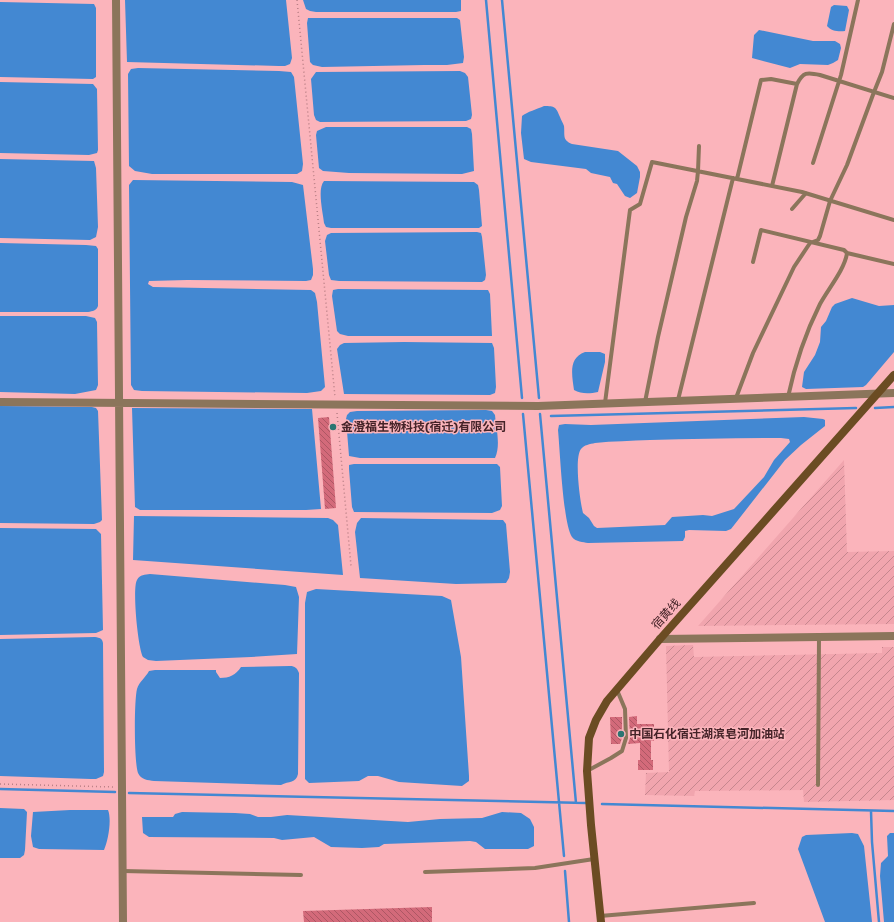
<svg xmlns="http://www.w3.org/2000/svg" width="894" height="922" viewBox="0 0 894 922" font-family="Rubik,'Noto Sans SC',sans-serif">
<defs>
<pattern id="industrial-furrows" width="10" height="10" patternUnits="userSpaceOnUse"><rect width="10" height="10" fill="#f1a5ae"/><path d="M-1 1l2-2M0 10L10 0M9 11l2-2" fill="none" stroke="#c5868e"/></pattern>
<pattern id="building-back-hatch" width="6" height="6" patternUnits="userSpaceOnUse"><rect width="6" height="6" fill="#d36a7a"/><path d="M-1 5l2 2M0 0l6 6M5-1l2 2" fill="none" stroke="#ad5764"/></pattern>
</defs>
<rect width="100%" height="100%" fill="#fbb4bb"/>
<!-- industrial -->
<path fill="url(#industrial-furrows)" d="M844 460 847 552 894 551V624L698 626Z
M693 645 694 657 882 653V647H894V800L804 802 803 790 695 791 694 796 645 795 646 773 669 772 666 646Z"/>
<!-- water -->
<path fill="#4388d2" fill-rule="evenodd" d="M125 0H286L292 58 290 64 285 66H279L127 62Z
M303 0H461V11L456 12H316L310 11 306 9Z
M0 2 94 4 96 8V77L93 79 0 77Z
M834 5 847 6 849 10 845 31C839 32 831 31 827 26L831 7Z
M308 18H457L460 20 464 57 463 63 447 65H424L322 67 313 65 310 62 307 23Z
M759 30 813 41H835L840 44 841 48 838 60 833 63 828 65 800 64 790 68 752 58 754 35Z
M138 68 279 71 291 72 294 77 303 164 302 171 297 174H152L135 171 129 166 128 74 131 69Z
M460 71 465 73 468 77 472 115 471 119 466 121 320 122 316 120 314 115 311 79 316 72Z
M0 82 93 84 97 89 98 150 97 153 89 155 0 153Z
M544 106C555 106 556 107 560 117 561 120 563 123 564 126 565 135 562 140 572 144L618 151 637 166 640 172V177L637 193 630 198 625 196 617 184 613 183 610 177 591 173 586 169 531 162 524 159 521 133 522 116C527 112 537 109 544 106Z
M326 127H467L471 129 472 134 474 171 462 174 349 173 323 171 319 168 316 135 317 131Z
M0 159 94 161 96 168 98 227 96 237 90 240 0 238Z
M133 180 292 182 303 185 313 269V275L311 280 306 281 187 280 149 281 148 284 153 287 311 290 315 293 317 302 325 387 321 391 307 393 142 391 134 390 131 385 129 185Z
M324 181 474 182 478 185 479 190 482 226 479 228H331L326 227 324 223C323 213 317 189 324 181Z
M477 232 481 233 482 237 486 275 485 280 482 282 339 281 331 280 329 275 325 241 327 235 331 233Z
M0 243 86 245 96 246 98 249V306C96 311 93 311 88 312H0Z
M338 289 488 290 490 294 492 336H348L340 334 337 331 332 296 333 290Z
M852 298 879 306 894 305V352L866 385 863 387 806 389 802 387 804 372 815 355 820 342 821 327 826 321 832 307 835 304Z
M0 316H86L95 318 97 322 98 385 96 390 75 394 0 392Z
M404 342 492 343 494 348 496 387 495 393 490 395 344 394 337 349 340 345 344 343Z
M585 352H600L605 354V362L598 392C589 394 581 394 574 390 572 375 568 358 585 352Z
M0 406 92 407 96 408 98 411 102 520 100 522 94 524 0 523Z
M132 408 312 409 321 509 306 510H140L135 507Z
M486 410 492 411 495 415C496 427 501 446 495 458H360L349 456 346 419 347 415 350 412 357 411Z
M804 417 823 419 825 420V426L801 445 785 460 731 529 726 531 689 530 685 531V537L683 541 588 543C583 542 576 542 572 537 563 524 560 450 558 430L559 425 565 424 591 425ZM781 438 789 439 790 442 774 460 764 477 734 509 712 516 703 515 672 517 665 525 597 528 594 526 589 518 583 513C580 501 574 458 581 449 584 445 590 444 595 443 613 441 631 441 650 440 694 439 738 438 781 438Z
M354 464H497L500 467 502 506 500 510 492 513 354 512 352 507 349 469V465Z
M134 516 328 518 333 520 338 525 343 575 133 560Z
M361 518 503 520 506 524 510 572 509 578 506 583 456 584 360 578 355 532 357 523Z
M0 528 96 529 101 534 103 630 96 633 0 635Z
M150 574 285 585 296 587 299 597 297 654 251 657 156 661 148 660 143 657C138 648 132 588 137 580 140 574 145 575 150 574Z
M316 589 442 596 451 600 461 657 469 776V781L462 786 399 782 378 776H368L359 781 309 783 305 779V603L307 592Z
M95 637C100 638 102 638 103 643L104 772 103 776 96 779H91L0 776V639Z
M290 666C295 666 297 668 299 673L298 774C296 783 289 781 281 785L154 781C148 780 141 780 138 773 134 762 134 701 137 689 139 682 146 677 149 671L155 670H216V672L220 678C229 678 236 675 241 667Z
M0 808 24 809 27 812 25 850 24 855 20 858H0Z
M70 810H108C112 820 108 841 104 850L39 849 33 847 31 836 33 812Z
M182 812 235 813 250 814 258 817H271L287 815 408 822 440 819 482 818 502 812 521 813 530 819 534 827V846L528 849H485L476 842 470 841 384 844 379 847 362 848 331 847 314 837 282 840 274 838 149 837 143 833 142 817H173L175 814Z
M852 833 858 834 864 846 872 922H825L798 849 802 837 806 835Z
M890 833H894V922H884L880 876 881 863 888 856 887 836Z"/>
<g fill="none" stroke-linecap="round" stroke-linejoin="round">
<!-- stream -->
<path stroke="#4388d2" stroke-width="2.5" d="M486 0 522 398
M502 0 539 398
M875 408 894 407
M523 414 564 856
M540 414 576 803
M551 416 856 408
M0 789 115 792
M129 793 586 803
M602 804 894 811
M871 811 872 842 879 922
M565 871 569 922"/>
</g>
<!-- building -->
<path fill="url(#building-back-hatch)" d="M329 417 336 508 325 509 318 418Z
M637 716V724H654V741H651V760H653V770H638V760H640V743L628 744 630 738 629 717Z
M610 717H622V738L620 744H611Z
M432 907V922H304L303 911Z"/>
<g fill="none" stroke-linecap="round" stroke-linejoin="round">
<!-- path -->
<path stroke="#b97f85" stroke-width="1.5" stroke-dasharray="1 3" stroke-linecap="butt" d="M297 0 335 397
M337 413 351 566
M0 784 114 787"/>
<!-- lane -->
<path stroke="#8b755b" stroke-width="4" d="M813 163 841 75 858 0
M737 179 761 80 771 79 797 84
M772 186 797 84C803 72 807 72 820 75L894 98
M792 209 806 193
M847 253 894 264
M753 262 761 230 844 250 847 253C845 269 828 289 820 304 805 334 795 364 788 397
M736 398 753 353 794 267 810 243 818 240 820 236 830 201 847 165 874 92 882 72 894 24
M678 400 733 178
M645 402 658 337 686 217 697 181 698 171 699 146
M605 403 630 210 640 204 652 162 802 192 894 220
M587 771 611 758 622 751 626 738 625 709 617 690
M818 785 819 637
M123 871 301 875
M425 872 535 868 594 859
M600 916 754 903"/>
<!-- street -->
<path stroke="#8b755b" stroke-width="8" d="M116 0 123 922
M0 402 538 406 894 393
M660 639 894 636"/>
<!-- secondary -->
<path stroke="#6b4c23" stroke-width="8" d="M601 922 591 825 587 771 589 738 596 720 607 701 660 639 894 375"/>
</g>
<!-- markers -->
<g fill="#2b7572" stroke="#fbb4bb" stroke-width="1.5">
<circle cx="333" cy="427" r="4"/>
<circle cx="621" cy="734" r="4"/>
</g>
<g text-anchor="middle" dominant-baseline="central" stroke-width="3" stroke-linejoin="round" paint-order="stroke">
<!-- poi labels -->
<g font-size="12" font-weight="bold" fill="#452328" stroke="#fbb4bb" text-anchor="start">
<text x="341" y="427">金澄福生物科技(宿迁)有限公司</text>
<text x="629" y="734">中国石化宿迁湖滨皂河加油站</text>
</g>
<!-- street labels -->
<g font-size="12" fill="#452328" stroke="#fbb4bb">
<text transform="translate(666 614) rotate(-48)">宿黄线</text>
</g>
</g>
</svg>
